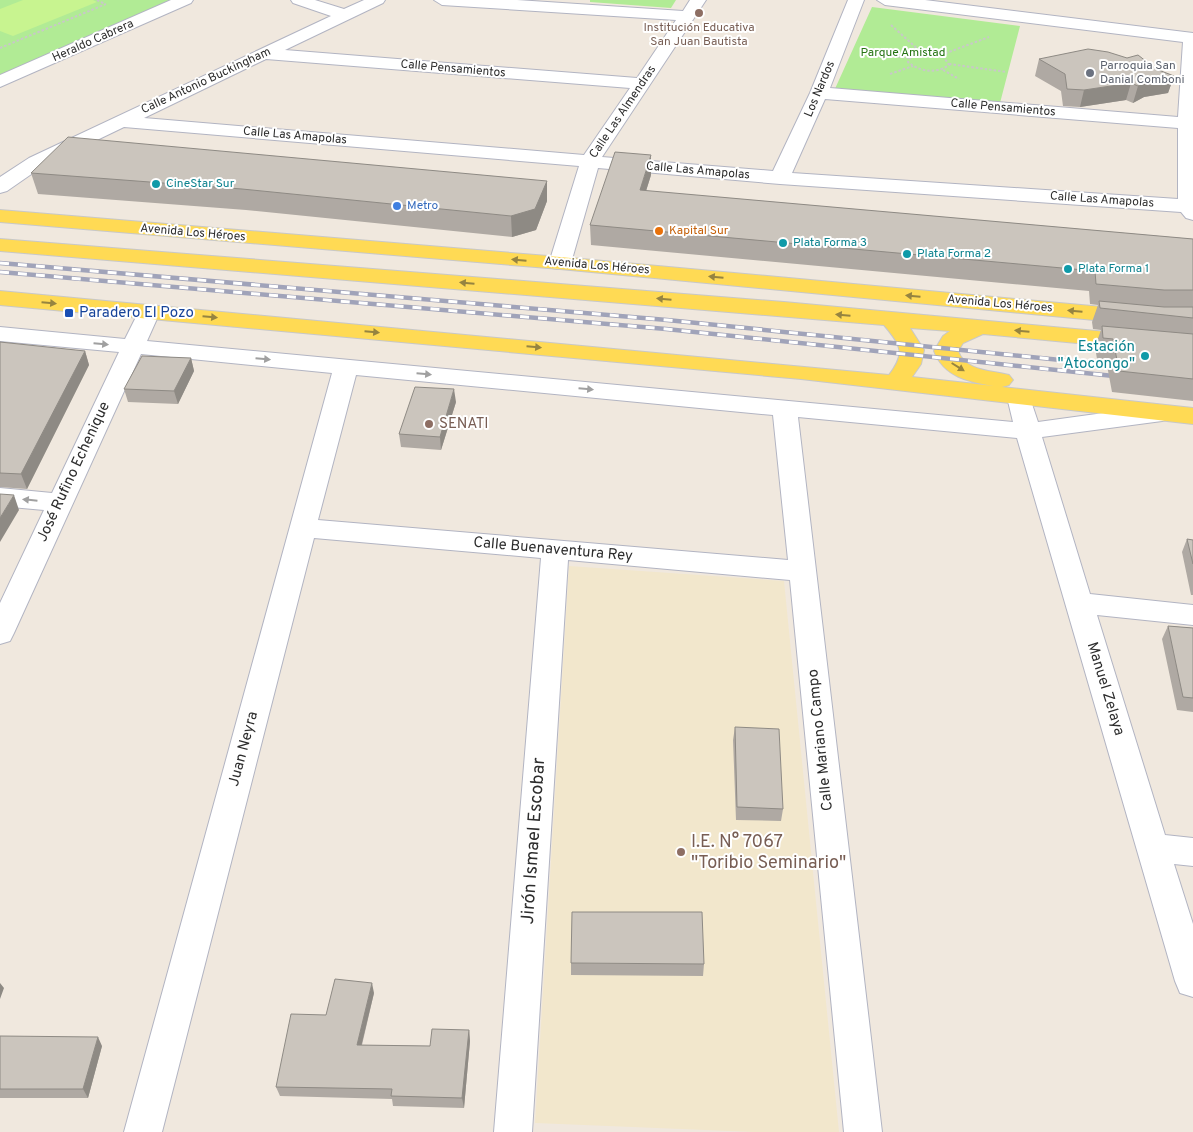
<svg xmlns="http://www.w3.org/2000/svg" width="1193" height="1132" viewBox="0 0 1193 1132" font-family="Overpass,sans-serif">
<rect width="100%" height="100%" fill="#f0e8de"/>
<!-- education -->
<path fill="#f2e7cc" d="M569 566 784 581 839 1132H754L535 1123Z"/>
<!-- green -->
<path fill="#b1eb95" d="M0 0H170L0 76Z
M590 0H676L671 8 590 2Z
M872 7 1020 26 1000 103 834 91Z"/>
<!-- pitch -->
<path fill="#c8f490" d="M23 0H93L97 2 13 36 0 31V9Z"/>
<g fill="none" stroke-linecap="round" stroke-linejoin="round">
<defs>
<path id="minor" d="M171 0H193L191 3 0 87V75Z
M291 0H315L344 9 364 0H385L383 3 285 50 637 78 676 20 442 5 434 0H517L683 11 690 0H706L602 157 773 171 810 93 848 0H864L830 88 1178 117 1183 42 885 5 877 0H925L1193 33V220L1186 218 1181 212 780 184 598 168 571 263 568 268 560 269 552 268 549 263 579 166 124 127 43 166 7 191 0 193V177L29 158 331 16 293 3ZM266 59 630 88 584 155 144 118ZM825 99 1178 128V199L792 173Z
M149 305 157 307 160 312 147 341 1013 422 1007 397 1010 392 1019 390 1028 392 1038 422 1162 405 1171 408 1174 413 1171 418 1162 421 1042 437 1090 594 1193 605V625L1097 615 1165 835 1193 838V866L1174 864 1193 924V997L1180 993 1175 981 1017 438 798 417 882 1132H844L790 580 568 560 532 1132H494L541 558 314 538 162 1132H124L332 373 141 354 14 633 10 641 0 644V603L44 510 0 506V488L52 493 119 352 0 341V327L125 339 141 307ZM356 375 773 415 788 560 318 520Z"/>
<path id="major" d="M0 210 560 257 1157 312H1193V326H1157L560 269 0 222Z
M0 239 784 302 1193 340V354L983 334 963 343 958 351C966 372 991 370 1009 375L1013 380 1009 385 1002 387 1193 408V424L801 379 0 305V291L889 375C906 353 901 345 884 325L0 251ZM910 328 950 331 943 336 934 351C944 377 969 382 994 386L912 377 921 364 924 350Z"/>
</defs>
<!-- minor casing -->
<use href="#minor" stroke="#b2b4c2" stroke-width="2"/>
<!-- major casing -->
<use href="#major" stroke="#c8c8c8" stroke-width="2"/>
<!-- path -->
<path stroke="#c8c8c8" stroke-width="2" stroke-dasharray="2.5 2" stroke-linecap="butt" d="M97 0 105 4
M891 25 922 53
M0 48 106 4
M862 52 909 58
M925 53 943 56 949 65C936 74 920 72 908 62L912 55Z
M941 55 989 37
M949 64 1007 72
M943 70 959 79
M890 74 913 66"/>
<!-- minor -->
<use href="#minor" fill="#fff" fill-rule="evenodd"/>
<!-- major -->
<use href="#major" fill="#ffda54" fill-rule="evenodd"/>
<defs>
<path id="rail" d="M0 263 667 320 1120 366
M0 272 666 329 1123 377"/>
</defs>
<!-- rail casing -->
<use href="#rail" stroke="#a0a3b9" stroke-width="4.5"/>
<!-- rail -->
<use href="#rail" stroke="#fff" stroke-width="3" stroke-dasharray="9" stroke-linecap="butt"/>
</g>
<!-- wall -->
<path fill="#afa9a3" d="M1039 59 1156 69 1174 76 1168 93 1144 97 1133 103 1126 100 1080 107 1063 106 1061 91 1035 76Z
M31 173 547 201 536 230 512 237 246 210 38 194Z
M651 175 646 191 1193 239V401L1112 392 1106 360 1097 359 1095 347 1101 330 1093 329 1092 322 1098 305 1090 304 1089 291 591 245 590 225Z
M0 342 85 351 89 365 27 489 0 487Z
M191 358 194 371 178 404 128 402 124 389Z
M456 402 441 450 401 447 399 434Z
M1187 539 1193 540V595H1191L1182 552Z
M1168 626 1193 628V712L1177 710 1162 639Z
M735 727 783 809 781 821 736 820 733 740Z
M571 963 704 964 703 976 571 975Z
M374 993 362 1045 430 1046 469 1030 470 1041 464 1108 393 1106 392 1099 280 1096 276 1087Z
M0 1036 102 1046 88 1098H0Z"/>
<!-- shaded-wall -->
<path fill="#8e8a84" d="M1174 76 1168 93 1144 97 1133 103 1138 86 1149 80Z
M1131 83 1126 100 1080 107 1084 90Z
M651 155V175L640 210V190Z
M547 181V201L536 230 512 237 511 216Z
M85 351 89 365 27 489 21 474Z
M191 358 194 371 178 404 174 391Z
M454 389 456 402 441 450 440 437Z
M14 495 19 510 0 542V518Z
M0 983 4 988 0 999Z
M372 983 374 993 359 1055 357 1045Z
M469 1030 470 1041 464 1108 462 1098Z
M98 1037 102 1046 88 1098 83 1089Z"/>
<!-- building -->
<path fill="#cbc5bd" stroke="#8e8a84" d="M1088 49 1108 52 1127 58 1138 55 1156 69 1174 76 1149 80 1138 86 1131 83 1084 90 1067 89 1065 74 1039 59Z
M68 137 547 181 535 209 511 216 242 189 31 173Z
M615 152 651 155 640 190 1193 239V290H1164L1096 284 1095 271 590 225Z
M1099 301 1164 307H1193V318L1100 308Z
M1102 326 1193 334V379L1119 371 1113 339 1103 338Z
M0 342 85 351 21 474 0 473Z
M142 356 191 358 174 391 124 389Z
M415 387 454 389 440 437 399 434Z
M0 494 14 495 0 518Z
M1187 539 1193 540V564Z
M1168 626 1193 628V698L1183 697Z
M735 727 779 729 783 809 737 807Z
M572 912H702L704 964 571 963Z
M335 979 372 983 357 1045 430 1046 432 1029 469 1030 462 1098 391 1096 392 1089 276 1087 291 1014 326 1015Z
M0 1036 98 1037 83 1089H0Z"/>
<!-- one-way arrows -->
<defs><path id="oneway-solid" d="M-6-.8H1V-3.2L6.5 0L1 3.2V.8H-6Z" transform="scale(1.25)"/></defs>
<g fill="#968440">
<use href="#oneway-solid" transform="translate(519 260) rotate(-175)"/>
<use href="#oneway-solid" transform="translate(716 277) rotate(-175)"/>
<use href="#oneway-solid" transform="translate(467 283) rotate(-175)"/>
<use href="#oneway-solid" transform="translate(913 296) rotate(-175)"/>
<use href="#oneway-solid" transform="translate(664 299) rotate(-175)"/>
<use href="#oneway-solid" transform="translate(49 303) rotate(5)"/>
<use href="#oneway-solid" transform="translate(1075 311) rotate(-175)"/>
<use href="#oneway-solid" transform="translate(843 315) rotate(-175)"/>
<use href="#oneway-solid" transform="translate(210 317) rotate(5)"/>
<use href="#oneway-solid" transform="translate(1022 331) rotate(-175)"/>
<use href="#oneway-solid" transform="translate(372 332) rotate(5)"/>
<use href="#oneway-solid" transform="translate(534 347) rotate(5)"/>
<use href="#oneway-solid" transform="translate(958 367) rotate(32)"/>
</g>
<g fill="#a0a0a0">
<use href="#oneway-solid" transform="translate(101 344) rotate(5)"/>
<use href="#oneway-solid" transform="translate(263 359) rotate(5)"/>
<use href="#oneway-solid" transform="translate(424 374) rotate(5)"/>
<use href="#oneway-solid" transform="translate(586 389) rotate(5)"/>
<use href="#oneway-solid" transform="translate(30 500) rotate(-174)"/>
</g>
<!-- markers -->
<g fill="#8d6e63" stroke="#fff" stroke-width="2">
<circle cx="699" cy="13" r="5"/>
<circle cx="429" cy="424" r="5"/>
<circle cx="681" cy="852" r="5"/>
</g>
<circle fill="#6b7280" stroke="#fff" stroke-width="2" cx="1090" cy="73" r="5"/>
<g fill="#0f9aa8" stroke="#fff" stroke-width="2">
<circle cx="156" cy="184" r="5"/>
<circle cx="783" cy="243" r="5"/>
<circle cx="907" cy="254" r="5"/>
<circle cx="1068" cy="269" r="5"/>
<circle cx="1145" cy="356" r="5"/>
</g>
<circle fill="#3f7fe0" stroke="#fff" stroke-width="2" cx="397" cy="206" r="5"/>
<circle fill="#e8710a" stroke="#fff" stroke-width="2" cx="659" cy="231" r="5"/>
<rect fill="#1a4fb4" stroke="#fff" stroke-width="2" x="64" y="308" width="10" height="10" rx="2.5"/>
<g text-anchor="middle" dominant-baseline="central" stroke-width="4" stroke-linejoin="round" paint-order="stroke">
<!-- far-education labels -->
<g font-size="12" fill="#785e54" stroke="#fff">
<text x="699" y="28">Institución Educativa<tspan x="699" dy="14">San Juan Bautista</tspan></text>
</g>
<!-- far-street labels -->
<g font-size="12" fill="#2d2d2d" stroke="#fff">
<text transform="translate(93 41) rotate(-24)">Heraldo Cabrera</text>
<text transform="translate(453 69) rotate(5)">Calle Pensamientos</text>
<text transform="translate(206 81) rotate(-25)">Calle Antonio Buckingham</text>
<text transform="translate(820 89) rotate(-67)">Los Nardos</text>
<text transform="translate(1003 108) rotate(5)">Calle Pensamientos</text>
<text transform="translate(623 112) rotate(-56)">Calle Las Almendras</text>
<text transform="translate(295 136) rotate(5)">Calle Las Amapolas</text>
<text transform="translate(698 171) rotate(5)">Calle Las Amapolas</text>
<text transform="translate(1102 200) rotate(4)">Calle Las Amapolas</text>
<text transform="translate(193 233) rotate(5)">Avenida Los Héroes</text>
<text transform="translate(597 266) rotate(5)">Avenida Los Héroes</text>
<text transform="translate(1000 304) rotate(5)">Avenida Los Héroes</text>
</g>
<!-- far-park labels -->
<g font-size="12" fill="#257413" stroke="#fff">
<text x="903" y="53">Parque Amistad</text>
</g>
<!-- far-worship labels -->
<g font-size="12" fill="#5b616d" stroke="#fff" text-anchor="start">
<text x="1100" y="66">Parroquia San<tspan x="1100" dy="14">Danial Comboni</tspan></text>
</g>
<!-- far-culture labels -->
<g font-size="12" fill="#0d838f" stroke="#fff" text-anchor="start">
<text x="166" y="184">CineStar Sur</text>
<text x="793" y="243">Plata Forma 3</text>
<text x="917" y="254">Plata Forma 2</text>
<text x="1078" y="269">Plata Forma 1</text>
</g>
<!-- far-shop labels -->
<g font-size="12" fill="#366cbe" stroke="#fff" text-anchor="start">
<text x="407" y="206">Metro</text>
</g>
<!-- far-food labels -->
<g font-size="12" fill="#c56008" stroke="#fff" text-anchor="start">
<text x="669" y="231">Kapital Sur</text>
</g>
<!-- transit labels -->
<g font-size="15" fill="#164399" stroke="#fff" text-anchor="start">
<text x="79" y="313">Paradero El Pozo</text>
</g>
<!-- culture labels -->
<g font-size="15" fill="#0d838f" stroke="#fff" text-anchor="end">
<text x="1135" y="347">Estación<tspan x="1135" dy="17">"Atocongo"</tspan></text>
</g>
<!-- education labels -->
<g font-size="15" fill="#785e54" stroke="#fff" text-anchor="start">
<text x="439" y="424">SENATI</text>
</g>
<!-- street labels -->
<g font-size="15" fill="#2d2d2d" stroke="#fff">
<text transform="translate(74 472) rotate(-65)">José Rufino Echenique</text>
<text transform="translate(553 550) rotate(5)">Calle Buenaventura Rey</text>
<text transform="translate(1105 689) rotate(73)">Manuel Zelaya</text>
<text transform="translate(821 740) rotate(-96)">Calle Mariano Campo</text>
<text transform="translate(244 749) rotate(-75)">Juan Neyra</text>
</g>
<!-- near-street labels -->
<g font-size="18" fill="#2d2d2d" stroke="#fff">
<text transform="translate(534 841) rotate(-86)">Jirón Ismael Escobar</text>
</g>
<!-- near-education labels -->
<g font-size="18" fill="#785e54" stroke="#fff" text-anchor="start">
<text x="691" y="842">I.E. N° 7067<tspan x="691" dy="21">"Toribio Seminario"</tspan></text>
</g>
</g>
</svg>
